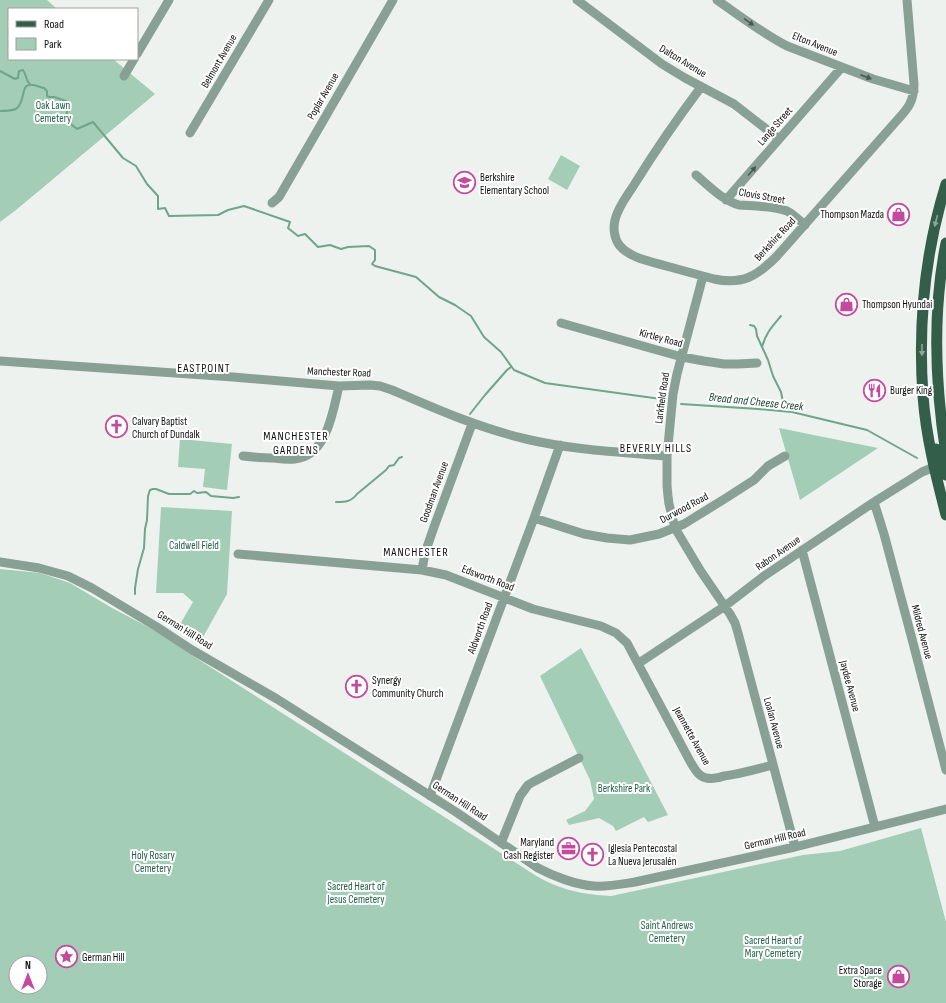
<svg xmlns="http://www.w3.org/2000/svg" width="946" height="1003" viewBox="0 0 946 1003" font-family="'Sofia Sans Condensed',sans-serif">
<rect width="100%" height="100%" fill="#eef2ef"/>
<!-- green -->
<path fill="#a3cdb7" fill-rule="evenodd" d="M0 0H47L57 9H9V59H113L155 94 16 210 0 222Z
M561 155 580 166 567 190 548 179Z
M779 428 878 448 800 500Z
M180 439 232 444 227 490 203 487 205 469 178 467Z
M161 507 232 511 227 594 202 639 179 626 193 602 183 593H156Z
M0 569 40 573 70 583 112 608 156 631 193 656 524 868C532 873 541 879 550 883 570 892 590 895 611 896L803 855 840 851 921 828 946 922V1003H0ZM16 963H40V987H16Z
M581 648 668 815 648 822 644 817 616 831 613 826 599 818 569 825 566 820 585 811 594 799 590 780 540 676Z"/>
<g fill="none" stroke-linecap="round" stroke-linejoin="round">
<!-- stream -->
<path stroke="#6fa58a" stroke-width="2" d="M0 71 15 79 18 78 19 71 23 70C26 74 26 81 30 84
M0 111C5 111 11 111 16 109 25 103 21 86 29 85 33 84 40 87 44 88L47 91V96L49 97H54L66 101 68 104 66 120 77 129 93 122 123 158 136 166 147 184 158 196V209L165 208 169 216 218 215 228 210 244 206 290 222 288 228 298 236 305 234 318 247 330 245 341 249 348 247 369 246 375 250V260L372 264 375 266 416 277 439 297 455 305 471 316 484 337 501 352 514 370 545 383 661 399
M750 325 754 326 756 329 757 336 768 360 773 376 781 392 783 402 784 411
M762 347C766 333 771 328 781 316
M681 404 758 409 792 412 867 430 917 458
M470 414 485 395 507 370 511 367
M336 502C345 502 351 502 357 494L386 470 389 466 394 465 399 458 402 457
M135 594V588L138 569 144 548 145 529 147 520 148 496 150 490 153 489H156L169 494H190L194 491 197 493 206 492 211 496 233 498 239 497"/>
<!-- minor -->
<path stroke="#89a094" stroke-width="9" d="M577 0 662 64 685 78 734 104 779 139
M717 0C740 16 762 33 787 46L873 79 914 91
M137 54 169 0
M124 76 134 59
M701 87C677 119 655 151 634 185 627 196 618 207 615 220 613 228 614 239 620 246 631 259 654 262 670 267 684 271 699 275 714 279 743 285 757 276 777 256L892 126C905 111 914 105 914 84L907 0
M190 133 269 0
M696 175C709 186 722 200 739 205 753 206 774 206 787 211 793 214 799 220 805 225
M726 200 842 67
M272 203 279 197 393 0
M703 276 677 374 673 394 667 456V486L668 496 669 504 675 528 700 570 730 614 735 623 738 633 795 847
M561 323 682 357 704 361 724 364H738L757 363
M0 361 233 377 339 386 370 385 380 386 392 390C436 409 479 428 526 439 572 450 620 452 667 456
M243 456C253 457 264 458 274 458 281 459 288 460 295 459 327 456 333 411 339 386
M874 502 884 534 912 639 946 770
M534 518 584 534 607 538 630 540 659 534 684 524 726 498 754 480 768 466 785 456
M802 550 875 827
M238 554 422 570 446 575 533 609 601 626 616 633 627 643 691 763C695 769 698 776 706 778 712 779 719 778 724 776 741 774 757 769 773 765
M0 562 39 568 68 576 92 588 157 627 192 650 277 699 456 812 538 868C553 876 576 885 594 886 608 887 622 884 635 882L795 847 946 809
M422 570 425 553 434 527 472 424
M639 663 725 606 764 576 874 502 922 472 934 467
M430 796 534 518 560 445
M501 843 520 796 528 785 533 782 579 758"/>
<!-- major -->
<path stroke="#335e49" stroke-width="11" d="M946 184C925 252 918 325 923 396 926 437 936 476 946 515
M946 243C932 313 935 384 946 454
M936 449 939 460 942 464H946
M934 467 944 471 946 475"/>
</g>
<!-- one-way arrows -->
<defs><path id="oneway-solid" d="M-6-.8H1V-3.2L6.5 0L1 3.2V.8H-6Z"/></defs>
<g fill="#4c5852">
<use href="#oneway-solid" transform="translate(749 22) rotate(35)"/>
<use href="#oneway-solid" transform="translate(866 77) rotate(21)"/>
<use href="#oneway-solid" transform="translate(752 171) rotate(-49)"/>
</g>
<g fill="#8fa69b">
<use href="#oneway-solid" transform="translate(936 221) rotate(104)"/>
<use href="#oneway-solid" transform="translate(922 350) rotate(90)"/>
</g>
<!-- icons -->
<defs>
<symbol id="school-ring" viewBox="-11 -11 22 22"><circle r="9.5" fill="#fff" stroke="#c34a9d" stroke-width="1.5"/><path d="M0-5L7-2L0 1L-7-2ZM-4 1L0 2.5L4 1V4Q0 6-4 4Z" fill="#c34a9d"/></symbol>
<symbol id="shop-ring" viewBox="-11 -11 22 22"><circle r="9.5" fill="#fff" stroke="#c34a9d" stroke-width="1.5"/><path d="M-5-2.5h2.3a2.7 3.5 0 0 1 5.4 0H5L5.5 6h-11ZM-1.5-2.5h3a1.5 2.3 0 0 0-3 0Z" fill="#c34a9d"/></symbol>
<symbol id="restaurant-ring" viewBox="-11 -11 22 22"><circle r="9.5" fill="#fff" stroke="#c34a9d" stroke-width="1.5"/><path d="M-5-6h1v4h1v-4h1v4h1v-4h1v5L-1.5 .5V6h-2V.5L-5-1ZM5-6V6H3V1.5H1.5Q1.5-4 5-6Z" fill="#c34a9d"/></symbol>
<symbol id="church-ring" viewBox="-11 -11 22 22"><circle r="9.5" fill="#fff" stroke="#c34a9d" stroke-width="1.5"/><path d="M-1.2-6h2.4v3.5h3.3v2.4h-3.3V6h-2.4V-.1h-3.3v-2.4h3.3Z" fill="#c34a9d"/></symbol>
<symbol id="office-ring" viewBox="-11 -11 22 22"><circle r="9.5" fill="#fff" stroke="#c34a9d" stroke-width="1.5"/><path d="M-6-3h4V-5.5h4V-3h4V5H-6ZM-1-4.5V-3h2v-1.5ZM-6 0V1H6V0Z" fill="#c34a9d"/></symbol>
<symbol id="sight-ring" viewBox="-11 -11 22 22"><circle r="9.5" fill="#fff" stroke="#c34a9d" stroke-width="1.5"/><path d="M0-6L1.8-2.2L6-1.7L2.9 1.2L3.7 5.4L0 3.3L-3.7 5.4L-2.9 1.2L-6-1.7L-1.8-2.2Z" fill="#c34a9d"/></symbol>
</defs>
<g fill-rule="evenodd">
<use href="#school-ring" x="452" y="170" width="25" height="25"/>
<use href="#shop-ring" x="886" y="202" width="25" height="25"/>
<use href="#shop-ring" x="834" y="292" width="25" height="25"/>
<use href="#restaurant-ring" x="862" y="378" width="25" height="25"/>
<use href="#church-ring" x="104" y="414" width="25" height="25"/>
<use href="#church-ring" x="344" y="674" width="25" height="25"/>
<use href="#office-ring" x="556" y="836" width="25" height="25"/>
<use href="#church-ring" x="580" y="842" width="25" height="25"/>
<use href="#sight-ring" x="54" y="944" width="25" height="25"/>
<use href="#shop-ring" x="886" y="964" width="25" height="25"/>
</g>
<g text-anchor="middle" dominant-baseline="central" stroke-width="4" stroke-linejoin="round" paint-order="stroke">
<!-- street labels -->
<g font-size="11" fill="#0e100f" stroke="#fff">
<text transform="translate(815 44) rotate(22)">Elton Avenue</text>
<text transform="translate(219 61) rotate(-60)">Belmont Avenue</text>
<text transform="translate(683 61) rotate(31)">Dalton Avenue</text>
<text transform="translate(323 96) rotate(-60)">Poplar Avenue</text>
<text transform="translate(775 126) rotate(-49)">Lange Street</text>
<text transform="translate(762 196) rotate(10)">Clovis Street</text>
<text transform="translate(775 239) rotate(-47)">Berkshire Road</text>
<text transform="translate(661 338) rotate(15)">Kirtley Road</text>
<text transform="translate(339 372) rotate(2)">Manchester Road</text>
<text transform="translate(662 398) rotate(-82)">Larkfield Road</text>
<text transform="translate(434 492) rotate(-70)">Goodman Avenue</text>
<text transform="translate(684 508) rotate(-28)">Durwood Road</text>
<text transform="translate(778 553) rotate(-35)">Rabon Avenue</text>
<text transform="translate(488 578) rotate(21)">Edsworth Road</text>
<text transform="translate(480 628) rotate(-70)">Aldworth Road</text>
<text transform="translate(185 630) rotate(32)">German Hill Road</text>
<text transform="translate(922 632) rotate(75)">Mildred Avenue</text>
<text transform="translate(850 686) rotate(75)">Jaydee Avenue</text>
<text transform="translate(774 723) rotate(75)">Loalan Avenue</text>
<text transform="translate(692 736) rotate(61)">Jeannette Avenue</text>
<text transform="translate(460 801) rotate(33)">German Hill Road</text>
<text transform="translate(775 839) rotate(-13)">German Hill Road</text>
</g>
<!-- park labels -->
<g font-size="11" fill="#216146" stroke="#fff">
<text x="53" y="105">Oak Lawn<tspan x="53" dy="13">Cemetery</tspan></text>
<text x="194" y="545">Caldwell Field</text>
<text x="624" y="788">Berkshire Park</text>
<text x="153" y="855">Holy Rosary<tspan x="153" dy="13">Cemetery</tspan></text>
<text x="356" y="886">Sacred Heart of<tspan x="356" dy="13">Jesus Cemetery</tspan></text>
<text x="667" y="925">Saint Andrews<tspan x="667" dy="13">Cemetery</tspan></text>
<text x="773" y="940">Sacred Heart of<tspan x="773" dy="13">Mary Cemetery</tspan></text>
</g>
<!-- poi labels -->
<g font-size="11" fill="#0e100f" stroke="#fff" text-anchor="start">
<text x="480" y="177">Berkshire<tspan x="480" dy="13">Elementary School</tspan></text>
<text x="884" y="214" text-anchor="end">Thompson Mazda</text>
<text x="862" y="304">Thompson Hyundai</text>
<text x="890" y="390">Burger King</text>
<text x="132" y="421">Calvary Baptist<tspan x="132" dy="13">Church of Dundalk</tspan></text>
<text x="372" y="680">Synergy<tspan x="372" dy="13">Community Church</tspan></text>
<text x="554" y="842" text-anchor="end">Maryland<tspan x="554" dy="13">Cash Register</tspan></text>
<text x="608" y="848">Iglesia Pentecostal<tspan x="608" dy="13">La Nueva Jerusalén</tspan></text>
<text x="82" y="957">German Hill</text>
<text x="882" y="970" text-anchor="end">Extra Space<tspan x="882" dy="13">Storage</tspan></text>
</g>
<!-- neighbourhood labels -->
<g font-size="12" letter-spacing="1" fill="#0e100f" stroke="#fff">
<text x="204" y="368">EASTPOINT</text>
<text x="296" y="436">MANCHESTER<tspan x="296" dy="14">GARDENS</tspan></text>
<text x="656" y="448">BEVERLY HILLS</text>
<text x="416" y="552">MANCHESTER</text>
</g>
<!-- water labels -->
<g font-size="12" font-style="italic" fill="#184431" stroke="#fff">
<text transform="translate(756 402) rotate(6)">Bread and Cheese Creek</text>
</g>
</g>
<!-- legend -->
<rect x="8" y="8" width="130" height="52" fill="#ffffff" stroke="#9f9f9f"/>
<rect x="16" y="21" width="20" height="6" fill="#335e49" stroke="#9f9f9f"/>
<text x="44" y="28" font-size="12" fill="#0e100f">Road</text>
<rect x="16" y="38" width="20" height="12" fill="#a3cdb7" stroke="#9f9f9f"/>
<text x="44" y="48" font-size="12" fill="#0e100f">Park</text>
<!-- north arrow -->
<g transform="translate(28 975)"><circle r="19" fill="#ffffff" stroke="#9f9f9f"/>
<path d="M0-3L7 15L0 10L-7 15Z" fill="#c34a9d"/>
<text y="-6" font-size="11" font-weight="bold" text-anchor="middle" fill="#0e100f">N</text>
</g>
</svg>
